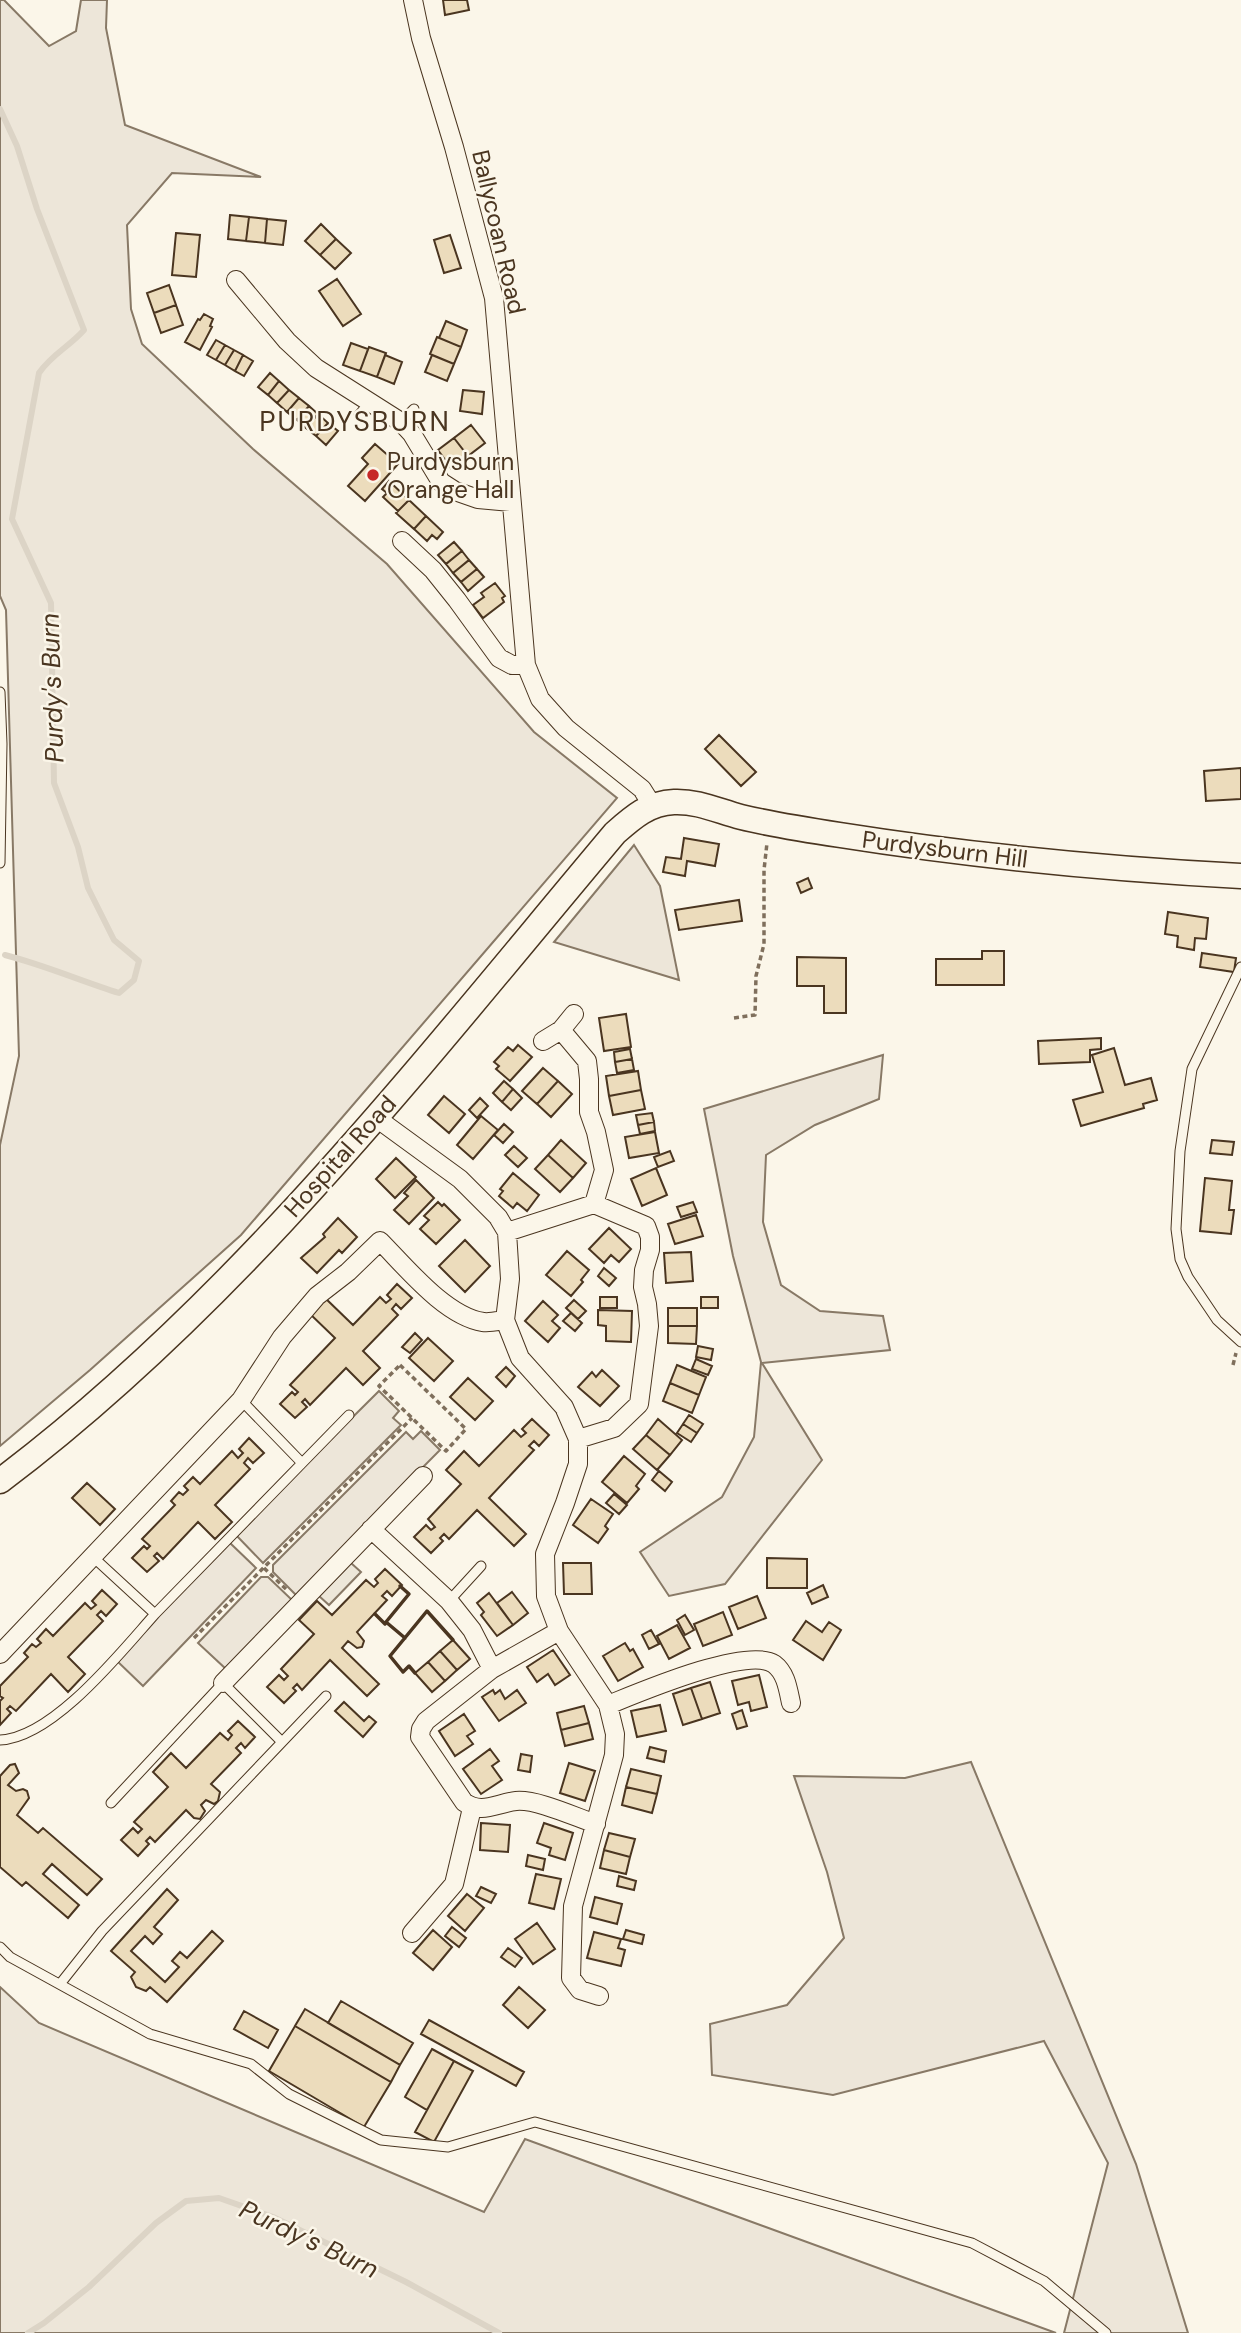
<svg xmlns="http://www.w3.org/2000/svg" width="1241" height="2333" viewBox="0 0 1241 2333" font-family="'DM Sans',sans-serif">
<rect width="100%" height="100%" fill="#fbf6e9"/>
<!-- green -->
<path fill="#ede6d9" stroke="#887966" stroke-width="2" d="M0 0H4L49 46 76 31 81 0H107L106 28 125 125 261 177 172 173 127 225 131 309 142 344 253 449 387 564 534 732 617 798 241 1235 90 1370 0 1446V1145L19 1056 6 610 0 596Z
M634 845 660 886 679 980 554 942Z
M883 1055 879 1099 815 1125 766 1155 763 1222 781 1285 820 1311 883 1316 890 1350 762 1363 822 1460 725 1584 669 1596 640 1552 722 1497 754 1437 761 1362 733 1256 704 1109Z
M379 1391 399 1411 393 1418 401 1425 263 1563 235 1534Z
M421 1431 440 1450 296 1595 273 1572V1565L406 1432 413 1439Z
M229 1542 256 1568 143 1686 116 1660Z
M261 1577H268L292 1600 226 1669 198 1643Z
M971 1762 1136 2164 1188 2333H1064L1108 2163 1044 2041 833 2095 712 2075 710 2024 787 2005 844 1938 827 1872 794 1776 905 1778Z
M0 1987 39 2023 484 2212 525 2139 1056 2333H0Z"/>
<!-- parking -->
<path fill="#ede7d9" stroke="#887966" stroke-width="2" d="M351 1563 361 1572 329 1605 319 1596Z"/>
<g fill="none" stroke-linecap="round" stroke-linejoin="round">
<!-- stream -->
<path stroke="#dcd4c6" stroke-width="6" d="M0 109 17 146 37 209 84 330C69 347 52 354 39 373L12 519 51 603 54 783 78 847 88 888 114 940 139 961 134 980 119 993C81 981 44 965 5 955
M28 2333 44 2323 89 2287 156 2223 186 2201 219 2198 273 2217 406 2282 499 2333"/>
</g>
<!-- building -->
<path fill="#ecdcbc" stroke="#4a3520" stroke-width="2" d="M443 0H467L469 10 445 15Z
M230 215 249 217 246 241 228 239Z
M249 217 267 219 265 243 246 241Z
M267 219 286 221 283 245 265 243Z
M321 224 336 239 320 255 305 241Z
M176 233 200 235 196 277 172 275Z
M450 235 461 268 444 273 434 240Z
M336 239 351 253 335 269 320 255Z
M337 279 361 314 343 326 319 291Z
M169 285 176 305 154 313 147 293Z
M176 305 183 325 161 333 154 313Z
M204 314 213 319 210 326 212 327 200 350 185 342 198 319 200 320Z
M446 321 467 330 461 347 439 338Z
M437 337 461 347 454 364 430 354Z
M216 340 225 345 216 360 207 355Z
M351 343 368 349 360 371 343 365Z
M225 345 234 350 225 365 216 360Z
M369 347 386 353 377 377 360 371Z
M234 350 243 355 235 371 225 365Z
M243 355 253 361 244 376 235 371Z
M385 355 402 362 394 384 377 377Z
M432 355 454 364 447 381 425 372Z
M270 373 279 381 268 395 258 387Z
M279 381 289 390 277 403 268 395Z
M289 390 299 398 287 412 277 403Z
M463 390 484 392 482 414 460 411Z
M299 398 309 406 297 420 287 412Z
M309 406 318 414 306 428 297 420Z
M318 414 328 423 316 436 306 428Z
M328 423 338 431 326 445 316 436Z
M471 425 485 443 468 456 454 438Z
M454 438 468 456 451 468 438 450Z
M375 444 398 464 365 501 348 486 368 464 362 458Z
M389 481 409 500 398 511 383 497 387 493 382 489Z
M409 500 426 516 414 529 396 513Z
M426 516 443 532 437 539 432 535 427 541 414 529Z
M454 542 462 551 446 564 438 555Z
M462 551 469 560 453 573 446 564Z
M469 560 477 569 461 582 453 573Z
M477 569 484 577 468 591 461 582Z
M495 583 505 596 502 598 504 602 483 618 473 605 484 597 481 593Z
M719 735 756 772 741 786 705 749Z
M1241 768V799L1206 801 1204 771Z
M684 838 719 844 715 866 687 861 685 876 663 872 666 857 681 859Z
M808 878 812 888 801 893 797 883Z
M739 900 742 921 679 930 675 910Z
M1168 912 1208 918 1206 939 1195 938 1194 950 1177 947 1178 936 1165 934Z
M982 951H1004V985H936V959H982Z
M1202 953 1236 958 1234 972 1200 967Z
M797 957 846 958V1013H824V986H797Z
M626 1014 631 1047 604 1051 599 1018Z
M1101 1038V1049L1090 1050V1062L1039 1064 1038 1041Z
M518 1045 532 1057 510 1081 496 1069 499 1066 494 1062 508 1047 513 1051Z
M1114 1048 1125 1085 1151 1078 1157 1100 1143 1104 1144 1108 1081 1126 1073 1100 1103 1092 1092 1055Z
M630 1049 632 1059 615 1062 614 1052Z
M632 1059 634 1070 617 1073 615 1062Z
M543 1068 558 1081 537 1104 522 1091Z
M638 1071 641 1090 609 1096 606 1076Z
M504 1081 513 1089 502 1102 493 1093Z
M558 1081 572 1094 551 1117 537 1104Z
M513 1089 522 1098 511 1110 502 1102Z
M641 1090 645 1109 613 1115 609 1096Z
M444 1096 465 1114 449 1133 428 1115Z
M480 1098 488 1106 477 1118 469 1110Z
M652 1113 654 1122 638 1125 636 1115Z
M481 1116 498 1130 473 1159 457 1145Z
M654 1122 655 1131 640 1134 638 1125Z
M504 1124 513 1132 503 1143 494 1135Z
M655 1132 659 1153 629 1158 625 1137Z
M561 1140 586 1163 573 1178 548 1155Z
M1212 1140 1234 1142 1232 1155 1210 1153Z
M514 1146 527 1158 518 1167 505 1155Z
M670 1151 674 1161 658 1167 654 1157Z
M548 1155 573 1178 560 1192 535 1169Z
M396 1158 416 1177 395 1198 376 1179Z
M656 1168 667 1195 642 1206 631 1179Z
M513 1173 539 1195 527 1211 517 1203 513 1208 499 1196 503 1191 500 1189Z
M1205 1178 1232 1181 1229 1210H1234L1231 1234 1200 1231Z
M416 1180 434 1198 409 1224 394 1210 408 1196 404 1193Z
M438 1202 442 1206 444 1204 460 1220 436 1244 420 1229 429 1220 424 1216Z
M693 1202 697 1212 681 1217 677 1207Z
M696 1215 703 1236 675 1244 668 1224Z
M338 1218 357 1237 342 1253 339 1250 317 1273 301 1258 325 1237 323 1234Z
M609 1228 631 1249 619 1262 611 1255 604 1263 589 1249Z
M465 1240 490 1266 465 1292 439 1266Z
M567 1251 589 1270 581 1280 583 1282 571 1296 546 1275Z
M691 1252 693 1281 666 1283 664 1253Z
M604 1268 616 1278 609 1286 598 1276Z
M397 1284 412 1298 401 1309 396 1304 392 1309 398 1315 363 1351 380 1368 363 1385 346 1368 310 1405 305 1399 302 1402 307 1407 295 1418 280 1404 292 1392 295 1395 298 1392 290 1385 335 1338 308 1312 323 1296 353 1325 380 1297 386 1303 391 1299 387 1295Z
M600 1297H617V1308H600Z
M701 1297H718V1308H701Z
M574 1300 586 1311 578 1319 566 1308Z
M543 1301 558 1315 552 1321 560 1328 548 1342 525 1321Z
M668 1308H697V1326H668Z
M598 1310 632 1311 631 1342 606 1341V1326L598 1325Z
M571 1313 582 1323 575 1331 563 1321Z
M668 1326H697L696 1344 668 1343Z
M415 1333 422 1340 410 1353 402 1347Z
M428 1338 453 1361 434 1381 409 1358Z
M698 1346 713 1349 711 1360 696 1357Z
M696 1359 712 1366 708 1375 692 1369Z
M677 1365 706 1377 699 1395 670 1383Z
M506 1367 515 1376 506 1387 496 1377Z
M602 1370 619 1386 600 1406 578 1387 592 1372 596 1377Z
M468 1378 493 1401 475 1420 450 1397Z
M670 1383 699 1395 692 1413 663 1401Z
M689 1415 703 1424 697 1433 683 1424Z
M532 1419 549 1435 539 1446 534 1441 529 1446 534 1450 489 1498 526 1534 514 1546 477 1510 449 1539 444 1534 440 1538 443 1541 431 1553 414 1537 426 1525 431 1530 435 1527 428 1519 461 1484 446 1470 464 1451 479 1466 514 1430 521 1437 526 1433 522 1429Z
M658 1419 682 1440 670 1455 646 1435Z
M683 1424 697 1433 691 1442 677 1433Z
M646 1435 670 1455 657 1470 633 1449Z
M249 1438 264 1453 253 1463 248 1458 244 1463 250 1469 215 1505 232 1522 215 1539 198 1522 163 1559 157 1553 154 1556 159 1561 147 1572 132 1558 144 1546 147 1549 150 1546 142 1539 175 1505 171 1501 179 1492 183 1495 188 1490 184 1486 193 1477 200 1484 232 1451 238 1458 243 1453 239 1449Z
M624 1456 645 1474 636 1486 639 1489 627 1503 602 1482Z
M659 1471 672 1482 665 1491 652 1480Z
M87 1483 115 1509 100 1525 72 1498Z
M614 1494 627 1505 619 1514 606 1503Z
M591 1499 613 1514 605 1526 608 1529 598 1543 573 1525Z
M767 1558 807 1559V1588H767Z
M563 1563H591L592 1594H564Z
M385 1569 402 1585 392 1596 387 1591 382 1596 387 1600 357 1632 364 1641 362 1647 357 1648 348 1641 342 1648 379 1684 367 1696 330 1660 302 1690 297 1684 293 1688 296 1691 284 1703 267 1687 279 1675 284 1680 288 1676 281 1669 314 1634 299 1620 317 1601 332 1615 366 1580 374 1587 378 1583 375 1579Z
M823 1585 828 1597 812 1604 807 1593Z
M102 1590 117 1604 106 1616 101 1611 97 1615 103 1621 68 1657 85 1674 68 1692 51 1674 16 1711 10 1706 7 1709 11 1713 0 1725V1701L3 1698 0 1696V1686L28 1657 24 1653 32 1644 36 1647 41 1643 37 1639 46 1629 53 1636 85 1603 91 1609 96 1605 92 1601Z
M512 1592 528 1613 513 1625 497 1603Z
M489 1593 513 1625 497 1636 481 1615 484 1612 477 1603Z
M757 1596 766 1618 738 1629 729 1607Z
M723 1612 732 1635 703 1646 694 1624Z
M685 1615 694 1630 685 1635 677 1620Z
M806 1621 822 1632 829 1622 841 1630 823 1660 793 1640Z
M677 1625 690 1648 669 1659 657 1636Z
M651 1630 659 1644 649 1649 642 1635Z
M453 1640 470 1659 457 1670 440 1651Z
M625 1643 630 1651 633 1649 643 1667 618 1681 603 1656Z
M553 1650 570 1675 555 1685 548 1674 537 1682 527 1667Z
M440 1651 457 1670 445 1681 428 1662Z
M428 1662 445 1681 432 1692 415 1673Z
M759 1675 767 1707 751 1711 749 1702 738 1705 732 1681Z
M710 1682 720 1713 702 1719 691 1688Z
M691 1688 702 1719 683 1725 673 1694Z
M493 1690 495 1694 500 1690 505 1699 517 1690 526 1703 499 1721 482 1697Z
M344 1702 364 1721 369 1716 376 1722 363 1737 335 1711Z
M660 1705 666 1731 637 1737 631 1711Z
M584 1706 589 1723 561 1730 557 1713Z
M742 1710 747 1726 737 1729 732 1714Z
M464 1714 475 1731 467 1736 473 1744 455 1756 439 1731Z
M238 1721 255 1737 245 1748 241 1743 236 1748 241 1753 211 1784 220 1792 218 1801 214 1804 206 1800 201 1805 205 1811 200 1819 194 1818 186 1810 155 1842 150 1837 146 1841 149 1844 138 1856 121 1840 133 1828 138 1833 142 1829 134 1822 168 1787 153 1772 171 1753 186 1768 220 1733 228 1740 232 1735 228 1731Z
M589 1723 593 1739 565 1746 561 1730Z
M650 1747 666 1751 664 1762 647 1758Z
M490 1749 499 1761 492 1766 502 1780 481 1794 463 1769Z
M521 1754 532 1756 530 1772 518 1770Z
M569 1763 595 1771 585 1801 560 1793Z
M15 1764 19 1773 8 1785 16 1791 23 1789 27 1791 29 1798 17 1815 38 1833 43 1828 102 1879 87 1895 52 1864 43 1874 79 1905 68 1918 26 1882 22 1886 0 1867V1776L10 1765Z
M631 1769 661 1776 657 1794 626 1787Z
M626 1787 657 1794 652 1813 622 1805Z
M481 1823 510 1825 508 1852 480 1850Z
M544 1823 573 1833 565 1860 549 1855 551 1848 537 1843Z
M609 1833 635 1839 630 1857 604 1850Z
M604 1850 630 1857 626 1874 600 1868Z
M528 1855 545 1859 543 1870 526 1866Z
M536 1874 561 1879 554 1909 529 1903Z
M619 1876 636 1881 634 1890 617 1886Z
M481 1887 496 1894 491 1903 476 1896Z
M167 1889 178 1900 154 1927 162 1934 153 1944 145 1936 131 1951 165 1982 179 1967 172 1961 180 1952 187 1958 212 1931 223 1941 167 2002 150 1987 146 1991 136 1987 131 1977 135 1972 111 1951Z
M467 1894 484 1908 465 1931 448 1916Z
M595 1897 622 1904 617 1924 590 1917Z
M537 1923 555 1949 533 1964 515 1939Z
M452 1927 466 1938 459 1947 445 1936Z
M433 1930 452 1947 433 1970 413 1953Z
M626 1930 644 1935 642 1944 623 1939Z
M594 1932 621 1939 618 1948 625 1950 621 1966 587 1958Z
M508 1948 522 1958 515 1967 501 1957Z
M519 1987 545 2010 528 2028 503 2005Z
M341 2001 413 2043 400 2065 328 2023Z
M305 2009 400 2065 391 2082 295 2026Z
M244 2011 278 2030 268 2048 234 2029Z
M429 2020 524 2072 516 2086 421 2034Z
M295 2026 391 2082 364 2127 269 2071Z
M432 2049 454 2061 427 2110 405 2097Z
M454 2061 473 2071 434 2142 415 2132Z"/>
<g fill="none" stroke-linecap="round" stroke-linejoin="round">
<defs>
<path id="lane" d="M359 415 370 402
M401 422 414 409
M0 692 2 744 0 863
M1241 967 1192 1069 1180 1151 1176 1229 1180 1259 1188 1277 1217 1320 1241 1342
M241 1400 302 1463
M92 1556 155 1614 349 1415
M449 1601 481 1566
M0 1740C53 1738 121 1652 155 1614
M111 1803 223 1683 281 1741
M0 1947 10 1957 150 2034 251 2064 289 2094 381 2140 448 2147 535 2122 972 2243 1044 2281 1106 2333
M60 1984 102 1931 326 1696"/>
<path id="street" d="M413 0 421 38 454 147 494 298 526 665 540 699 566 728 642 789 652 805
M236 280 287 341 316 368 401 422 412 434 441 482 455 491 478 499 511 502
M402 541 433 570 457 600 499 658 512 665H526
M561 1030 587 1061 589 1079V1112L596 1132 604 1170 594 1204
M543 1041 561 1030 574 1014
M375 1117 460 1179 498 1217 507 1232 510 1279 505 1320 520 1358 564 1407 578 1439V1464L565 1503 545 1554 546 1596 559 1631 608 1705 615 1734 614 1755 573 1906 571 1978 580 1990 599 1996
M507 1232 594 1204 646 1226 650 1237V1250L644 1270 643 1287 647 1304 649 1326 639 1404 614 1428 578 1439
M371 1529 449 1601 472 1630 492 1669
M559 1631 492 1669 426 1721 421 1729 420 1737 464 1802C481 1815 497 1803 516 1801 537 1799 575 1817 596 1824
M0 1654 241 1400 282 1337 317 1296 348 1272 380 1241C406 1267 445 1316 483 1322 489 1323 498 1321 505 1320
M223 1683 423 1476
M608 1705C638 1693 747 1646 774 1664 786 1673 788 1689 791 1703
M412 1933 454 1884 472 1808"/>
<path id="secondary" d="M0 1481C239 1301 424 1060 615 833 633 817 649 803 674 802 698 801 718 811 741 817 774 825 807 830 840 835 973 856 1107 869 1241 876"/>
</defs>
<!-- lane casing -->
<use href="#lane" stroke="#4a3520" stroke-width="11"/>
<!-- street casing -->
<use href="#street" stroke="#4a3520" stroke-width="20"/>
<!-- secondary casing -->
<use href="#secondary" stroke="#4a3520" stroke-width="27"/>
<!-- path -->
<path stroke="#7f6f5c" stroke-width="3.5" stroke-dasharray="5 3.5" stroke-linecap="butt" d="M734 1018 755 1015 756 976 764 944V870L767 843
M400 1365 466 1429 446 1451 379 1386Z
M1233 1365 1236 1353
M264 1568 288 1591
M194 1638 412 1418"/>
<!-- lane -->
<use href="#lane" stroke="#fbf6e9" stroke-width="9"/>
<!-- street -->
<use href="#street" stroke="#fbf6e9" stroke-width="18"/>
<!-- secondary -->
<use href="#secondary" stroke="#fbf6e9" stroke-width="24"/>
<!-- wall -->
<path stroke="#4a3520" stroke-width="3.5" d="M400 1586 409 1594 386 1622 405 1638
M375 1614 385 1624 386 1622
M415 1673 409 1666 403 1672 390 1656 427 1611 453 1640"/>
</g>
<!-- markers -->
<circle fill="#c62828" stroke="#fbf6e9" stroke-width="2.5" cx="373" cy="475" r="7"/>
<g text-anchor="middle" dominant-baseline="central" stroke-width="5" stroke-linejoin="round" paint-order="stroke">
<!-- street labels -->
<g font-size="24" fill="#4a3520" stroke="#fbf6e9">
<text transform="translate(499 232) rotate(77)">Ballycoan Road</text>
<text transform="translate(945 849) rotate(7)">Purdysburn Hill</text>
<text transform="translate(340 1156) rotate(-48)">Hospital Road</text>
</g>
<!-- poi labels -->
<g font-size="24" fill="#4a3520" stroke="#fbf6e9" text-anchor="start">
<text x="387" y="461">Purdysburn<tspan x="387" dy="28">Orange Hall</tspan></text>
</g>
<!-- water labels -->
<g font-size="26" font-style="italic" fill="#4a3520" stroke="#fbf6e9">
<text transform="translate(52 688) rotate(-92)">Purdy's Burn</text>
<text transform="translate(309 2239) rotate(25)">Purdy's Burn</text>
</g>
<!-- quarter labels -->
<g font-size="28" letter-spacing="2" fill="#4a3520" stroke="#fbf6e9">
<text x="355" y="421">PURDYSBURN</text>
</g>
</g>
</svg>
